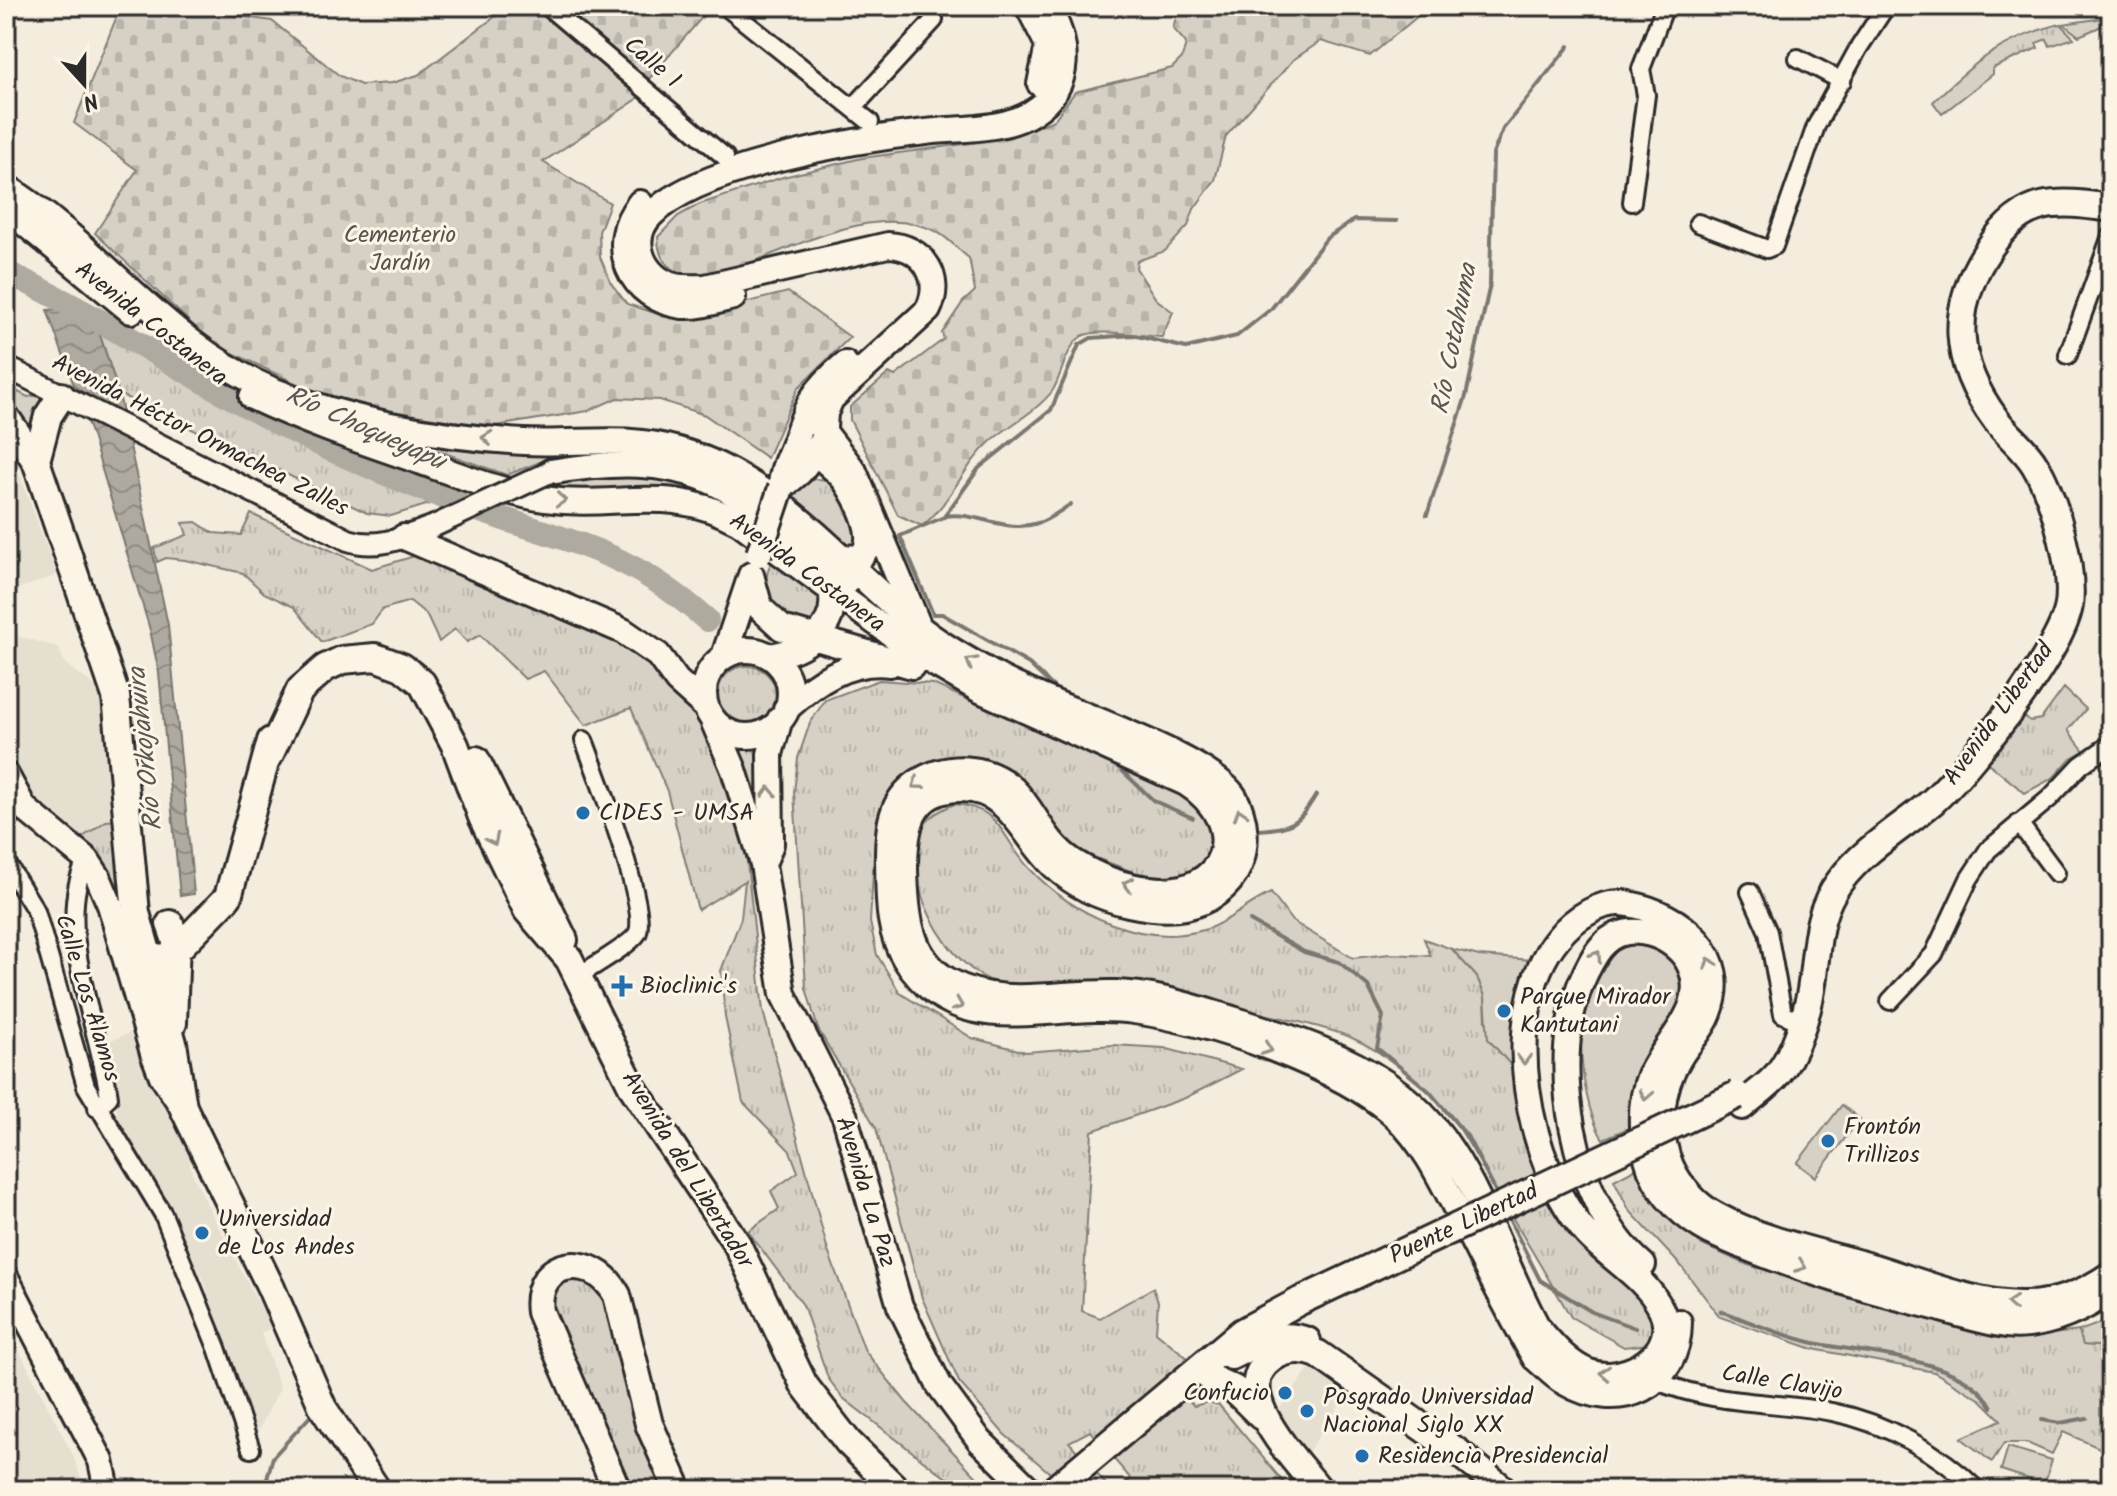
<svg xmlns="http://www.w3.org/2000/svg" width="2117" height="1496" viewBox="0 0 2117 1496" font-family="Kalam,sans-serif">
<defs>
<pattern id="grass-tufts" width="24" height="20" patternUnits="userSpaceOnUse" patternTransform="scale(2)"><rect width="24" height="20" fill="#d6d1c4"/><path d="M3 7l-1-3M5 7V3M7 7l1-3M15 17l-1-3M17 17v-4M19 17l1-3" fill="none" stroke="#b8b4a9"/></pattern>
<pattern id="cemetery-stones" width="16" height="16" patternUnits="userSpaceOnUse" patternTransform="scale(2)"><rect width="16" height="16" fill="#d6d1c4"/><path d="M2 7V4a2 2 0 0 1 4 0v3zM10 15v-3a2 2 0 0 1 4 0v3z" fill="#b8b4a9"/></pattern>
<pattern id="water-waves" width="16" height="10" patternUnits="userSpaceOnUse" patternTransform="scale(2)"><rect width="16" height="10" fill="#afaaa0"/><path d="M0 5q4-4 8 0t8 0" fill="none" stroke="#8f8b83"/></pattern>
</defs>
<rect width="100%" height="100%" fill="#f4edde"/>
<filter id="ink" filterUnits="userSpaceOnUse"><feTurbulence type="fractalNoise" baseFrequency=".0125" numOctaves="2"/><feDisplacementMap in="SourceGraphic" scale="16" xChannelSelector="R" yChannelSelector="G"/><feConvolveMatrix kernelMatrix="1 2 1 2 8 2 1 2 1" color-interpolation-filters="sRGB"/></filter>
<g filter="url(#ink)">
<!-- built -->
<path fill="#e5dfd0" d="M10 463 20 475 57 575 6 593V467Z
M6 633 58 647 65 664 102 691 116 820 106 821 77 841 32 802 6 749Z
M130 1033 157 1100 165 1097 196 1160 190 1163 192 1173 218 1226 257 1301 263 1299 274 1327 261 1333 280 1388 256 1435 206 1287 173 1211 149 1181 119 1126 106 1042Z
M15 1343 73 1455 85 1490H6V1345Z
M1310 1368 1348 1393 1306 1455 1275 1415Z"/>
<!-- grass -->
<path fill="url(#grass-tufts)" stroke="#807e78" stroke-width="2" d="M2111 17V22L2079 36 2063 24Z
M2060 24 2074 38 2050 46 2047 39 2036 43 2038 48 1993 68V74L1942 114 1933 102C1974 62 2002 39 2060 24Z
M91 307C132 334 171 365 214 390 289 434 367 470 449 498L391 516 367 513 119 394Z
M393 435 571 450 507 475Z
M663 474 727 498 776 541 628 493 546 488 575 477Z
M815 479 832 480 860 531 859 547 844 549 790 506 802 483Z
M251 514 372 569 421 554 617 636 653 663 688 700 713 743 744 834 763 1011 828 1251 865 1351 906 1402 989 1490 945 1477 843 1398 828 1378 803 1305 748 1231 779 1209 771 1191 798 1172 790 1151 743 1102 725 1017 721 971 741 918 745 881 698 910 667 791 631 708 586 725 544 671 525 679 480 635 467 642 455 629 439 642 426 614 410 601 383 609 372 624 322 642 294 607 264 593 243 573 185 560 166 558 157 562 154 548 187 535 183 523 196 522 213 533 241 535Z
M774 557 827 601 814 623C774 628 754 590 774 557Z
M718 695a29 29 0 1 1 58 0a29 29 0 1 1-58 0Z
M879 680 933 684 1132 774 1182 791 1201 804 1222 838 1196 873 1174 880 1152 879 1075 850 1004 769 971 757 940 758 906 775 882 805 876 822 870 922 877 955 900 993 972 1038 1026 1052 1113 1045 1164 1048 1242 1069 1185 1098 1092 1131 1082 1311 1100 1318 1153 1288 1158 1302 1156 1332 1196 1365 1174 1383 1194 1406 1208 1402 1219 1405 1290 1490H1115L1131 1479 1090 1431 1069 1442 1111 1490H1070L1004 1434 959 1382 922 1298 876 1128 818 1029 806 988 794 792 798 758 810 723 825 700Z
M2064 688 2086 709 2068 730 2084 751 2071 758 2053 778 2025 793 1988 763 2024 716 2030 721 2041 719Z
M734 747 761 749 763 845Z
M954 804C1003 808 1001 838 1029 868 1072 914 1143 949 1207 929 1230 921 1248 903 1271 893L1292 921 1353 958 1390 954 1431 956 1424 939 1452 949 1477 977 1485 996 1486 1022 1516 1071 1578 1221 1662 1309 1649 1344 1624 1347 1571 1317 1454 1119C1427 1087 1389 1054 1350 1037 1313 1023 1270 1016 1232 1007 1203 1000 1173 989 1143 985 1096 979 1044 996 998 983 947 969 898 878 921 830 928 816 941 810 954 804Z
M116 820 148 999 77 841 106 821Z
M1642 1165 1648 1186 1671 1218 1702 1245 1748 1265 1906 1309 2033 1336 2079 1331 2084 1345 2111 1347V1453L2063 1432 2052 1454 2027 1443H2004L1992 1462 1961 1438 2001 1420 1981 1400 1934 1372 1813 1349 1720 1317 1681 1266 1629 1210 1614 1180Z
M574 1277 587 1278 607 1297 644 1449 665 1490H626L551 1317C551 1297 555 1284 574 1277Z"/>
<!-- cemetery -->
<path fill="url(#cemetery-stones)" stroke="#807e78" stroke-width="2" d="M121 6H210L219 13 272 21 340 76 361 85 392 83 418 75 509 6H707L710 8 643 86 636 100 543 162 610 203 599 232 600 257 611 283 627 304 667 317H688L788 292 850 337 798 388 767 458 705 415 660 400 617 398 588 411 489 427 402 420 335 402 212 343 95 233 137 170 74 123Z
M1179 6H1430L1370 56 1321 41 1293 60 1226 136 1215 180 1194 209 1188 226 1165 251 1137 261 1136 268 1156 299 1173 312 1162 337C1144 336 1097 328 1082 336 1066 346 1062 375 1053 390 1039 410 1009 425 991 441 963 466 951 503 922 526L898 515 850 420V407L889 373 895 376 944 339 942 333 963 302 975 291 969 258C958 250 947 236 935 231 863 197 767 267 696 279 672 272 658 264 658 237L678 216 700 204 783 177 862 158 1008 138 1054 120 1075 92 1172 68 1182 58 1186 43 1173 28Z"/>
<!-- park -->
<path fill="#d6d1c4" stroke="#807e78" stroke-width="2" d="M6 386 28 397 39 395 45 398 37 433 6 402Z
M1635 945C1687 948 1688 986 1673 1025 1636 1044 1641 1089 1638 1124L1603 1139C1575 1096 1563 953 1635 945Z
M1452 949 1479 956 1533 960 1516 1071 1488 1039 1485 996 1477 977Z
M1842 1105 1860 1119 1815 1177 1797 1163Z
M2111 1319V1347L2083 1345 2079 1331Z
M2008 1447 2052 1460 2044 1484 2001 1470Z"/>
<!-- water -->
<path fill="url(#water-waves)" stroke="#7a7771" stroke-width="2" d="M91 307 119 394 168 625 194 894 180 896 159 673 150 630 92 436 47 310Z"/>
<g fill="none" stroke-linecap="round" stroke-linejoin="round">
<!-- stream -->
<path stroke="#7a7771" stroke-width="4" d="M1427 515 1466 396 1490 284 1493 154 1503 129 1569 46
M945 516C978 511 1005 534 1038 523 1049 520 1061 510 1071 504
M1064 697 1029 664 942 614H933L900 536 944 517 979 468 1051 410 1079 345 1091 338 1133 335 1186 348 1237 336 1271 309 1327 238 1354 220 1397 221
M1113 762 1154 801 1193 818
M1259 830C1293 828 1299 823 1316 795
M1250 921 1304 952 1339 962 1368 986 1383 1016 1377 1048 1429 1091 1467 1136 1499 1198
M1506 1213 1540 1280 1592 1312 1635 1328
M1721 1311C1751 1322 1782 1336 1814 1343 1864 1354 1966 1357 1992 1407
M2042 1420 2060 1423 2087 1418
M264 1490 273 1457 314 1412"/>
<!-- river -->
<path stroke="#afaaa0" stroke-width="24" d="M6 272C126 328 230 406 352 459 401 481 453 502 504 519 589 547 637 558 707 620"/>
<defs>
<path id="minor" d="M547 6 725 157
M725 6 870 122
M1798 58 1842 81
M853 108 934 20V13L926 6
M1632 202 1646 95 1641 69 1665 6
M1698 223 1767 249 1774 246 1816 126 1858 49 1886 6
M2068 355 2111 236
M2019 823 2056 873
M87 860C52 922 100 1030 109 1097L97 1108
M6 862 36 911 86 1086 163 1214 217 1348 251 1449
M1750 892 1768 932 1783 1014 1802 1023
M578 976C590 968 634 943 638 932 647 904 596 772 584 740
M1890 1001 1934 954 1969 879 1988 850 2050 798 2081 765 2111 744
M1657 1381C1714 1405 1773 1401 1832 1412 1884 1422 1940 1453 1977 1490"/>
<path id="tertiary" d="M6 367 348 540C378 550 404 537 432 527"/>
<path id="secondary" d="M1028 6 1048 45 1040 84
M6 187C101 247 169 348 275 391 353 422 441 437 524 442 579 445 622 434 678 450 774 477 840 562 915 624 940 645 970 661 998 677 1051 707 1209 754 1235 798 1246 819 1248 845 1239 866 1229 889 1208 902 1185 907 1166 911 1147 908 1129 904 1100 898 1075 886 1054 866 1023 837 1010 789 961 789 910 789 905 829 905 869 906 910 908 958 949 981 1000 1010 1060 991 1116 993 1154 994 1189 1006 1226 1017 1312 1044 1400 1069 1451 1150 1487 1205 1506 1270 1538 1328 1552 1344 1568 1364 1589 1372 1626 1385 1681 1352 1661 1309 1646 1278 1610 1259 1587 1234 1527 1168 1497 1012 1558 938 1573 919 1603 898 1629 904 1681 914 1732 955 1709 1013 1703 1030 1689 1042 1680 1057 1660 1088 1656 1132 1671 1166 1680 1186 1697 1205 1716 1215 1763 1241 1823 1252 1874 1267 1920 1281 1971 1303 2020 1304 2053 1305 2084 1293 2111 1274
M640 203C606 244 629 300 683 306 700 307 717 301 733 297
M6 208 131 311
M252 397C307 423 364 442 422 462 461 476 502 492 544 499 619 510 665 482 739 522L920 655 978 689 1186 783C1251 824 1227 899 1149 889 1123 886 1096 876 1074 862 1042 841 1036 811 1013 789 987 765 948 763 918 782 890 801 888 827 888 859 889 893 886 929 905 959 960 1047 1051 999 1134 1011 1209 1021 1341 1066 1396 1117 1427 1147 1443 1184 1463 1222 1486 1267 1509 1313 1535 1358 1544 1365 1553 1376 1564 1382 1619 1415 1679 1388 1679 1322
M818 424 854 471 917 622
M814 449C823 462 837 469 846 482 858 500 880 540 860 557L842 558
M550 472C705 446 735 490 845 583
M781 488 800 472 823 442 825 413 831 399 928 310C944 278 923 246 888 245L705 287C695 287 684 288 675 286 643 278 627 240 651 215 698 166 858 139 926 132 959 128 1005 131 1033 112 1074 86 1069 42 1047 6
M781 488C781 469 789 458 795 441 807 403 814 390 845 364
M404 537 623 631 658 655 677 681 706 707
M751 575 760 608 782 628 912 666
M704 693a43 43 0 1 1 86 0a43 43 0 1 1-86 0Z
M724 656 751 575
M770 656C803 651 840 628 831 591
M786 709C815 682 849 659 890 664
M712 718 734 770 763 864 783 994 845 1117 900 1306 939 1385 980 1441 1030 1490
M6 775 24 808 87 860 98 877 110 905 153 1053 162 1076 182 1106
M763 864 771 844 770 754 780 719
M1643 1265C1572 1205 1545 1056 1585 974 1590 964 1596 951 1605 943 1629 920 1673 935 1688 962 1712 1006 1667 1038 1650 1075 1637 1106 1640 1151 1656 1181 1669 1205 1694 1225 1719 1236 1787 1266 1859 1288 1931 1306 1956 1313 1982 1322 2007 1325 2036 1329 2076 1314 2099 1298
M6 1278 101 1461 107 1490"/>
<path id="primary" d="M6 418 36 461 116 696 136 913 173 1043 183 1107 271 1288 323 1408 377 1490
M36 461 48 416 61 396
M269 756 300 690 325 668 342 660 375 657 402 667 422 683 455 745 482 817 527 910 569 959 633 1088 737 1244 804 1385 848 1442 897 1490
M476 760 564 940
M170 924 176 941 173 1023
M146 954 153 959 169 958 228 897 271 741
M1742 1106C1754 1095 1768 1086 1778 1074 1794 1054 1805 1020 1810 996 1818 955 1813 916 1840 881 1864 849 1902 827 1932 802 1968 770 2062 651 2069 605 2074 569 2054 496 2035 465 2025 448 2008 436 1996 420 1953 362 1949 307 1990 247 2024 197 2056 200 2111 208
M1231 1356C1257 1343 1278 1331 1307 1341
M1210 1378 1234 1389 1261 1416
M617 1490 540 1312C533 1259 593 1250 617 1295L649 1424 678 1490
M1054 1490 1242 1332 1300 1301
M1319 1490C1298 1462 1226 1392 1271 1359 1286 1348 1302 1348 1318 1354L1459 1453 1504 1490"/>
</defs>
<!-- minor casing -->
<use href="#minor" stroke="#2b2b2b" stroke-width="22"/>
<!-- tertiary casing -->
<use href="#tertiary" stroke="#2b2b2b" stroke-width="26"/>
<!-- secondary casing -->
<use href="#secondary" stroke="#2b2b2b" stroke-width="30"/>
<!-- primary casing -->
<use href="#primary" stroke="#2b2b2b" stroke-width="32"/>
<!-- minor -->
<use href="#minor" stroke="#fcf5e5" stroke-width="16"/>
<!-- tertiary -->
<use href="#tertiary" stroke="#fcf5e5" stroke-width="20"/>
<!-- secondary -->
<use href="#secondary" stroke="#fcf5e5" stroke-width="24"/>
<!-- primary -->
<use href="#primary" stroke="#fcf5e5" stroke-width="26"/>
<defs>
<path id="tertiary-bridge" d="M432 527 550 472"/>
<path id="secondary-bridge" d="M759 554 781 488"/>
<path id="primary-bridge" d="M1300 1301 1737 1095"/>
</defs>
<!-- tertiary-bridge casing -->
<use href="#tertiary-bridge" stroke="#2b2b2b" stroke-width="26" stroke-linecap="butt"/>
<!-- secondary-bridge casing -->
<use href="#secondary-bridge" stroke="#2b2b2b" stroke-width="30" stroke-linecap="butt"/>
<!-- primary-bridge casing -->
<use href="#primary-bridge" stroke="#2b2b2b" stroke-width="32" stroke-linecap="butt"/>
<!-- tertiary-bridge -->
<use href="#tertiary-bridge" stroke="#fcf5e5" stroke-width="20"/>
<!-- secondary-bridge -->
<use href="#secondary-bridge" stroke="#fcf5e5" stroke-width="24"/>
<!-- primary-bridge -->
<use href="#primary-bridge" stroke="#fcf5e5" stroke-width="26"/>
</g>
<!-- one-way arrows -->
<defs><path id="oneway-chevron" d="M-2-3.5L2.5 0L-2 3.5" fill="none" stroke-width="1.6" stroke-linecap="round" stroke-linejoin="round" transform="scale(2)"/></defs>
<g stroke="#949088">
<use href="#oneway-chevron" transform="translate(487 438) rotate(-174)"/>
<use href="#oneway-chevron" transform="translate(561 500) rotate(4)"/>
<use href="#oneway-chevron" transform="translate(971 662) rotate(-150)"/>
<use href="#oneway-chevron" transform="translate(917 784) rotate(145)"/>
<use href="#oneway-chevron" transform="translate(769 792) rotate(-92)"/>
<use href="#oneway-chevron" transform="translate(1240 814) rotate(-108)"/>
<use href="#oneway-chevron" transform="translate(493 840) rotate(64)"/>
<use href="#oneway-chevron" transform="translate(1128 884) rotate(-166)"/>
<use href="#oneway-chevron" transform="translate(1596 956) rotate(-56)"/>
<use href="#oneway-chevron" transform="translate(1710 963) rotate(-109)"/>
<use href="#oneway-chevron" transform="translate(958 1005) rotate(22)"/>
<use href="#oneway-chevron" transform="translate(1267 1049) rotate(20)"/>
<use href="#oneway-chevron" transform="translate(1524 1059) rotate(90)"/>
<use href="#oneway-chevron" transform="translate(1646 1095) rotate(101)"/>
<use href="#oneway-chevron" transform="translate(1801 1266) rotate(21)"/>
<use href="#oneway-chevron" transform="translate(2012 1303) rotate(-176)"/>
<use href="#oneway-chevron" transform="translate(1605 1373) rotate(-177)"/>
</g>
</g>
<!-- markers -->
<g fill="#1f6fb2" stroke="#fcf5e5" stroke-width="3">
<circle cx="583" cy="813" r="8"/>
<path d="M618 974h8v8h8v8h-8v8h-8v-8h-8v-8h8z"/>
<circle cx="1504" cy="1011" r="8"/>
<circle cx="1828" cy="1141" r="8"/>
<circle cx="202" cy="1233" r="8"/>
<circle cx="1285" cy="1393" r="8"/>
<circle cx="1307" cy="1411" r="8"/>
<circle cx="1362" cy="1456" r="8"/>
</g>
<g text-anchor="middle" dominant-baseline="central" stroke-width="6" stroke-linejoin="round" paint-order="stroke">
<!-- street labels -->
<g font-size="24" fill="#2b2b2b" stroke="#fcf5e5">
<text transform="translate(652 63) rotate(40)">Calle 1</text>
<text transform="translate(151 324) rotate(38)">Avenida Costanera</text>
<text transform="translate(200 436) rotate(27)">Avenida Héctor Ormachea Zalles</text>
<text transform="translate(807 573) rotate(36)">Avenida Costanera</text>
<text transform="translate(1999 714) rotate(-54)">Avenida Libertad</text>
<text transform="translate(87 998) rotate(73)">Calle Los Alamos</text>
<text transform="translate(687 1170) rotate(58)">Avenida del Libertador</text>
<text transform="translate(865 1192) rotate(73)">Avenida La Paz</text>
<text transform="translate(1464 1224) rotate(-25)">Puente Libertad</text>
<text transform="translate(1782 1383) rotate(9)">Calle Clavijo</text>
</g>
<!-- park labels -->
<g font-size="24" fill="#565451" stroke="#fcf5e5">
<text x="400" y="235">Cementerio<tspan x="400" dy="28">Jardín</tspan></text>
</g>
<!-- poi labels -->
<g font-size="24" fill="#2b2b2b" stroke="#fcf5e5" text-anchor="start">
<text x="599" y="813">CIDES - UMSA</text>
<text x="640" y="986">Bioclinic's</text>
<text x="1520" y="997">Parque Mirador<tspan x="1520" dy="28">Kantutani</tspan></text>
<text x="1844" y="1127">Frontón<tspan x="1844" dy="28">Trillizos</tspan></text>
<text x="218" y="1219">Universidad<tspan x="218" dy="28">de Los Andes</tspan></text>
<text x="1269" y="1393" text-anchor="end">Confucio</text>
<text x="1323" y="1397">Posgrado Universidad<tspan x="1323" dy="28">Nacional Siglo XX</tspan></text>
<text x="1378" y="1456">Residencia Presidencial</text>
</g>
<!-- water labels -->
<g font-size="26" font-style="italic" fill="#595754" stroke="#fcf5e5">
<text transform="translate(1455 339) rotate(-79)">Río Cotahuma</text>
<text transform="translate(365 429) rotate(24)">Río Choqueyapu</text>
<text transform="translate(146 749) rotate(-96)">Río Orkojahuira</text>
</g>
</g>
<!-- margin -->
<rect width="2117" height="1496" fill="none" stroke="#fcf5e5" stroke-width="32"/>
<rect x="16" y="16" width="2085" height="1464" fill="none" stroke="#2b2b2b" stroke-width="3" filter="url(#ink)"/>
<!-- north arrow -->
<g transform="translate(84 84) rotate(159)" stroke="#fcf5e5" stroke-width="6" paint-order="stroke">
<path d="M0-6L14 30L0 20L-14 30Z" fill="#2b2b2b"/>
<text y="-12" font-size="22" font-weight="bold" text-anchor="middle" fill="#2b2b2b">N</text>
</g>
</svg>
